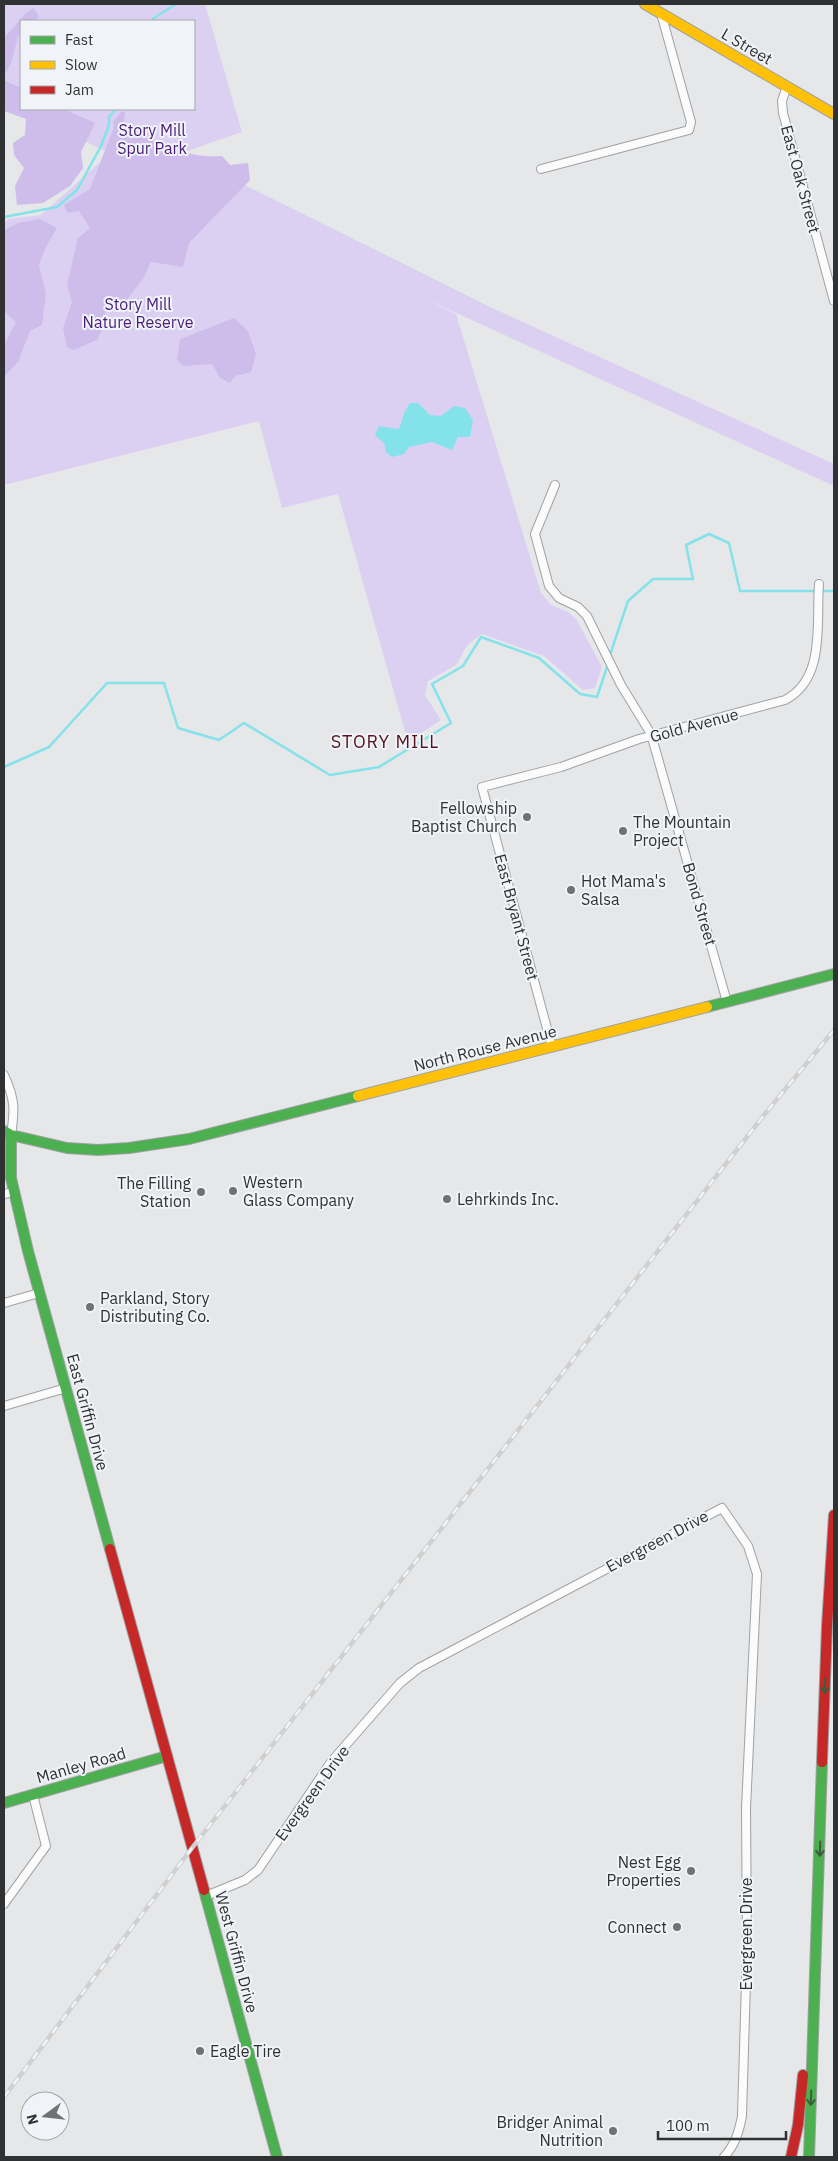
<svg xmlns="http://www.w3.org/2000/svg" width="838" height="2161" viewBox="0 0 838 2161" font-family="'IBM Plex Sans',sans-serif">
<rect width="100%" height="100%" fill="#e5e7e9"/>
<!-- green -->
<path fill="#dcd0f2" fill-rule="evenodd" d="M4 4H205L242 132 181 153 490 307 834 464V486L417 295 456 314 541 593 551 605 568 612 576 619 602 667 595 688 583 690 544 656 482 634 468 644 456 665 428 681 425 695 441 720 408 742 338 494 282 508 259 421 4 485V223L9 219 41 215 110 153 4 104ZM21 21H194V109H21Z"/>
<!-- forest -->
<path fill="#cebdea" d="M34 8 39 17 34 21H21V32L18 36 12 61 4 76V38L26 13Z
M4 80 21 88V109H64L95 123 81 152 83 168 70 186 43 203 17 205 15 186 24 168 14 155 13 143 25 135 26 119 4 111Z
M122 111 125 113 124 121 128 129C159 143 188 159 222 156L230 165 248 163 250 180 189 243 183 267 151 262 143 279 121 307 106 303 103 328 97 340 74 350 67 347 63 328 72 302 67 285 78 238 90 228 79 211 67 213 64 205 90 189 114 127 113 122Z
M40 219 57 228 45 249 39 265 46 293 42 325 30 331 18 362 4 377V345L16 322 4 311V230L18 223Z
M234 318 248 331 256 354 251 372 235 376 230 383 220 378 212 364 183 366 177 360 180 339Z"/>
<!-- water -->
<path fill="#84e2ea" d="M410 403H418L430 415 441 416 454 406 465 408 473 420 470 437H458L452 450 432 442 409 447 404 454 392 457 386 452 384 443 375 435 379 426 399 429 405 411Z"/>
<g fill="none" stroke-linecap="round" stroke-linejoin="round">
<!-- stream -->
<path stroke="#84e2ea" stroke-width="2.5" d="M152 21 154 18 176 4
M4 217 57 207 77 190 101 146 109 125V117L116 109
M609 658 628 601 653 579H693L686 545 709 534 729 543 740 591H834
M4 767 49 747 107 683H164L178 728 219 740 244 723 330 775 379 767 451 723 432 684 463 666 481 637 539 658 580 694 597 697 608 664"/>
<defs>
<path id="street" d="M787 86 782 101 783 113 834 301
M541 169 689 130 691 122 661 13
M555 485 535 534 549 586 559 598 578 607 587 616 621 685 651 734 727 1002
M552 1047 482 787 561 767 639 739 785 700C826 679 816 623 819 584
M4 1075C15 1099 15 1109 11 1135
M4 1194 13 1192
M4 1303 39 1293
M4 1406 66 1388
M206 1896 245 1880 258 1870 331 1762 400 1683 419 1668 722 1508 748 1546 757 1574 746 1808 747 1948 742 2116C739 2132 735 2145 724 2157
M4 1904 46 1846 33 1795"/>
<path id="fast" d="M707 1007 834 974
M4 1131 11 1135 67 1148 98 1150 129 1148 189 1139 358 1096
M11 1135V1178L28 1251 110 1549
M4 1803 167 1756
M204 1890 277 2157
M809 2157 822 1762"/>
<path id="slow" d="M645 4 834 114
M358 1096 707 1007"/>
<path id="jam" d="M110 1549 204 1890
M822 1762 827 1626 834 1515
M791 2157 798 2125 803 2075"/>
</defs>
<!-- street casing -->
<use href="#street" stroke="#9fa1a3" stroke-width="10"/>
<!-- fast casing -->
<use href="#fast" stroke="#9fa1a3" stroke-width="12"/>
<!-- slow casing -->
<use href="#slow" stroke="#9fa1a3" stroke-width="12"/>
<!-- jam casing -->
<use href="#jam" stroke="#9fa1a3" stroke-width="12"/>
<!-- street -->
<use href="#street" stroke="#fbfbfc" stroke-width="8"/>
<!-- fast -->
<use href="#fast" stroke="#4caf50" stroke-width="10"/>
<!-- slow -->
<use href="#slow" stroke="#ffc107" stroke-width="10"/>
<!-- jam -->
<use href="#jam" stroke="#c62828" stroke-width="10"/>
<defs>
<path id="rail" d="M4 2097 192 1848 764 1115 834 1030"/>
</defs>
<!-- rail casing -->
<use href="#rail" stroke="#d0d0d0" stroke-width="4.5"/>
<!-- rail -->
<use href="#rail" stroke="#f0f4f8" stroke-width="2.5" stroke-dasharray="8" stroke-linecap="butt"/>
</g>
<!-- one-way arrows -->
<defs><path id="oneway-shaft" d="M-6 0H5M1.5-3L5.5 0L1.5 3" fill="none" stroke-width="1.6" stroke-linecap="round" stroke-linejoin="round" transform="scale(1.25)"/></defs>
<g stroke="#3a5d3c">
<use href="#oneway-shaft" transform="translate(825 1686) rotate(92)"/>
<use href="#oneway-shaft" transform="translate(820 1849) rotate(92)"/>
<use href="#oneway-shaft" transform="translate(811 2098) rotate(92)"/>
</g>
<!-- markers -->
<g fill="#6f7172" stroke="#f0f4f8" stroke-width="2">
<circle cx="527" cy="817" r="5"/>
<circle cx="623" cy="831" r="5"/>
<circle cx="571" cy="890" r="5"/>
<circle cx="233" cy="1191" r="5"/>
<circle cx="201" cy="1192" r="5"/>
<circle cx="447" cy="1199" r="5"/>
<circle cx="90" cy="1307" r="5"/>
<circle cx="691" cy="1871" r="5"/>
<circle cx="677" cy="1927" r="5"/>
<circle cx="200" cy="2051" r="5"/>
<circle cx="613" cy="2131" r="5"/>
</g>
<g text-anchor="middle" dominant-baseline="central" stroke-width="4" stroke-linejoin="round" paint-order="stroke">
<!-- street labels -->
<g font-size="16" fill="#303132" stroke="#f0f4f8">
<text transform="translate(747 46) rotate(30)">L Street</text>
<text transform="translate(801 179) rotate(75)">East Oak Street</text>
<text transform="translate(694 725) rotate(-15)">Gold Avenue</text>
<text transform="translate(700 904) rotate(74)">Bond Street</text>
<text transform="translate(517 917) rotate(75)">East Bryant Street</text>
<text transform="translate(485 1048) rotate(-14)">North Rouse Avenue</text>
<text transform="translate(88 1412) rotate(75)">East Griffin Drive</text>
<text transform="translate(657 1541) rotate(-28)">Evergreen Drive</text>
<text transform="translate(81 1765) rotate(-16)">Manley Road</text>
<text transform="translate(312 1793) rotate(-54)">Evergreen Drive</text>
<text transform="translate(746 1934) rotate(-90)">Evergreen Drive</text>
<text transform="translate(237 1952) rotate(75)">West Griffin Drive</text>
</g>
<!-- park labels -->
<g font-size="16" fill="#4b1d79" stroke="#f0f4f8">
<text x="152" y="130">Story Mill<tspan x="152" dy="18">Spur Park</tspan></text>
<text x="138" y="304">Story Mill<tspan x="138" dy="18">Nature Reserve</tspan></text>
</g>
<!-- poi labels -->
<g font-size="16" fill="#303132" stroke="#f0f4f8" text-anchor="start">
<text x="517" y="808" text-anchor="end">Fellowship<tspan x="517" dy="18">Baptist Church</tspan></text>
<text x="633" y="822">The Mountain<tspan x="633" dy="18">Project</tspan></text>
<text x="581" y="881">Hot Mama's<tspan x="581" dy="18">Salsa</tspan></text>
<text x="243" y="1182">Western<tspan x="243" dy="18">Glass Company</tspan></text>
<text x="191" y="1183" text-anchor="end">The Filling<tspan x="191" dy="18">Station</tspan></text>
<text x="457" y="1199">Lehrkinds Inc.</text>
<text x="100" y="1298">Parkland, Story<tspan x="100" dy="18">Distributing Co.</tspan></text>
<text x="681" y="1862" text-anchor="end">Nest Egg<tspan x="681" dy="18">Properties</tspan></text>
<text x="667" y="1927" text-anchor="end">Connect</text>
<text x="210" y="2051">Eagle Tire</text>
<text x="603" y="2122" text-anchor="end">Bridger Animal<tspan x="603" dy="18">Nutrition</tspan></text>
</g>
<!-- neighbourhood labels -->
<g font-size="18" letter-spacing="1" fill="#59131e" stroke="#f0f4f8">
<text x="385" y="741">STORY MILL</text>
</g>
</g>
<!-- border -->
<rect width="838" height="2161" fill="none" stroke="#303132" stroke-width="10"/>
<!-- legend -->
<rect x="20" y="20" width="175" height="90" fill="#f0f4f8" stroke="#a3a6a9"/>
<rect x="30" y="36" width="25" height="8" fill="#4caf50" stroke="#a3a6a9"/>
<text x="65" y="45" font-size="15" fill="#303132">Fast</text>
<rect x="30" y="61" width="25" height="8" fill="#ffc107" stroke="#a3a6a9"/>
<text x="65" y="70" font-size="15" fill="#303132">Slow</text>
<rect x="30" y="86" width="25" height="8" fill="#c62828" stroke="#a3a6a9"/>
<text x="65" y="95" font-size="15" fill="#303132">Jam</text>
<!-- north arrow -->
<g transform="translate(45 2116) rotate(255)"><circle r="24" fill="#f0f4f8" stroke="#a3a6a9"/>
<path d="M0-4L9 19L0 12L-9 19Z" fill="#6f7172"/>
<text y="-8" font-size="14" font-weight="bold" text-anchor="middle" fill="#303132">N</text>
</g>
<!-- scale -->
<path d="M658 2131v8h128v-8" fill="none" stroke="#303132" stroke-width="2.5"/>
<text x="666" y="2131" font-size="15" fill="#303132" stroke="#f0f4f8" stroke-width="4" paint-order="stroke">100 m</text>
</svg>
